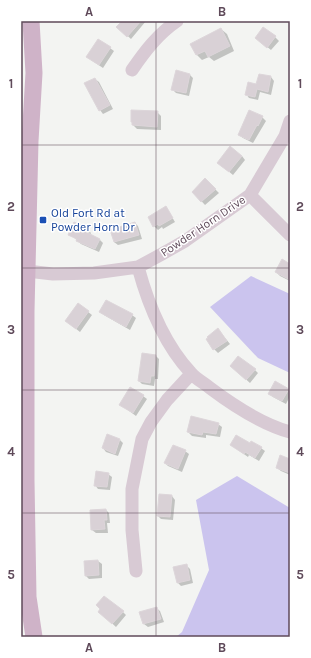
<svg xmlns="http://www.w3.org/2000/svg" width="311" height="658" viewBox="0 0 311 658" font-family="Karla,sans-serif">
<rect width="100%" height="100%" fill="#f3f4f2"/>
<!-- green -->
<path fill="#cbc4ee" d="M251 276 290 294V373L258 358 210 307Z
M237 476 290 508V637H176L182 632 209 570 196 500Z"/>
<!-- shadow -->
<path fill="#0003" d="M123 21H146L131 39 118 27Z
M221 29 227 34 234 51 214 61 209 57 202 60 196 54Z
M275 37 279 41 271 50 260 41Z
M110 48 114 51 103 68 91 60Z
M177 72 190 75 193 78 189 96 176 93 172 89Z
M260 75 271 77 274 81 271 95 260 92 258 100 249 98 246 94 257 85Z
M95 79 99 82 113 109 103 114 100 110Z
M249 111 262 117 266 121 253 143 243 138 239 135Z
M157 112 161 116V130L137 129 133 125Z
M242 156 245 160 233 175 222 166Z
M206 180 219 193 205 205 193 192Z
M166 207 175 222 163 229 162 227 158 230 154 226Z
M135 223 138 226 142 239 118 245 114 242 117 228Z
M87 229 91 233 90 235 99 239 103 243 99 252 81 244 70 234Z
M290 265V281L280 276 276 272Z
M78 304 92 315 80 332 66 321Z
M100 312 132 315 136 318 130 330 104 315Z
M221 333 230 344 218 353 214 349Z
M156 356 159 359 158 379H155L154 386 142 384 139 381Z
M231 366 255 370 258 373 250 383Z
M288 389 290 391V396L286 404 273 397 269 394Z
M143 396 147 399 136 416 121 405Z
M218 424 222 427 220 437 206 435V438L192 436 188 432Z
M120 440 123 443 118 456 106 452 103 448Z
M251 444 261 448 265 451 259 461 249 455 248 457 231 445Z
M185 451 189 454 182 472 168 466 165 463Z
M290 460V475L281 471 277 468Z
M108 474 112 477 110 490 98 489 95 485Z
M160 495 172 496 175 500 173 520 161 519 158 516Z
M106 510 109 513 110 523H107L108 533H96L92 530V511Z
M98 561 102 564V578L89 579 86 576Z
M186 565 190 569 193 583 181 586 177 582Z
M156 608 160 611 164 622 148 627 144 624 141 613Z
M123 612 126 615 116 627 103 615Z"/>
<!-- building -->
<path fill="#d9d1d6" stroke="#ddd6da" d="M122 21H141L127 37 116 27Z
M263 27 276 36 267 48 255 38Z
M221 28 230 46 208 57 205 51 196 55 190 44Z
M98 39 111 47 99 65 86 57Z
M176 70 190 74 186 93 171 90Z
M259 74 271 76 268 92 257 89 255 97 245 95 248 82 256 84Z
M95 78 110 105 99 111 84 83Z
M131 110 158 111 157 127 132 125V122H131Z
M249 110 263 116 258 126 257 125 249 140 238 135Z
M230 146 242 156 229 172 217 163Z
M205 178 216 189 201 202 192 192Z
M166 206 173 218 159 226 158 224 153 227 148 217Z
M74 222 88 228 86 232 100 239 95 249 76 241 77 239 68 235Z
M135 222 139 235 114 242 110 230Z
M282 259 290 264V280L275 272Z
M106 300 133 314 126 327 99 312Z
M78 303 89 311 76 329 65 321Z
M218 328 227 341 213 350 206 339 208 338 207 337Z
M142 353 156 355 154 376H151L150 383 138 381Z
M238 356 256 369 246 380 230 366Z
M275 381 289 389 282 401 268 394Z
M130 387 144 395 133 413 119 405Z
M191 416 219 423 216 434 203 432 202 435 187 432Z
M107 434 120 439 115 454 102 448Z
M236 435 250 443 251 441 262 447 255 458 245 452 244 454 230 445Z
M173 445 186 450 178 469 164 463Z
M280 455 290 459V473L276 468Z
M96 471 109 473 107 487 94 486Z
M159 494 172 495 170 517 157 516Z
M106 509 107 520H104L105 529 91 530 90 510Z
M98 560 99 575 85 576 84 561Z
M187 564 190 580 177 583 173 567Z
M104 596 124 611 112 624 98 612 100 609 96 605Z
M157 607 161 619 143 624 139 612Z"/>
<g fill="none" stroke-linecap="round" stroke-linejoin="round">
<!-- minor -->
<path stroke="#d8cad4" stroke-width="13" d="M132 70C145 51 158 34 177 21
M250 195 290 235
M138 267C148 304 164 344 191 373 196 379 204 383 210 388 234 406 261 424 290 432
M27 271 53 274 94 273 138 267 162 254 185 241 250 195 285 136 290 121
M136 571 132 530V489L142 439 151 422 167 400 191 374"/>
<!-- major -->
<path stroke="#cfb3c8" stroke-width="17" d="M31 21 34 73 30 141 26 311V481L28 597 34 637"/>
</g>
<!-- grid -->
<path fill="none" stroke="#5f4a5a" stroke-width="1" stroke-opacity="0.55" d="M156 21V637M21 145H290M21 268H290M21 390H290M21 513H290"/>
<!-- markers -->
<rect fill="#1a4fb4" stroke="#fff" stroke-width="1.5" x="39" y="216" width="8" height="8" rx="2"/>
<g text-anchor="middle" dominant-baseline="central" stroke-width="3" stroke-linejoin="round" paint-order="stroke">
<!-- transit labels -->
<g font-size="12" fill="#164399" stroke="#fff" text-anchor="start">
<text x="51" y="213">Old Fort Rd at<tspan x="51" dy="14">Powder Horn Dr</tspan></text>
</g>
<!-- street labels -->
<g font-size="12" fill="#5f4a5a" stroke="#fff">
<text transform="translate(203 226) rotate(-34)">Powder Horn Drive</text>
</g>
</g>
<!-- border -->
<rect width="311" height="658" fill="none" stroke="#ffffff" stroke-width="44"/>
<rect x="22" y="22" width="267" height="614" fill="none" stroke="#5f4a5a" stroke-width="1.5"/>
<g font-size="13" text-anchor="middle" font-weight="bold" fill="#5f4a5a">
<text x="89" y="16">A</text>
<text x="222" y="16">B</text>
<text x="11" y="88">1</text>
<text x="300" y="88">1</text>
<text x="11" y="211">2</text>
<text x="300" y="211">2</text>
<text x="11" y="334">3</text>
<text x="300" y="334">3</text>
<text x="11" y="456">4</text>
<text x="300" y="456">4</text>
<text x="11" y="579">5</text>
<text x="300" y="579">5</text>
<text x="89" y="652">A</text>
<text x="222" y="652">B</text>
</g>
</svg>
